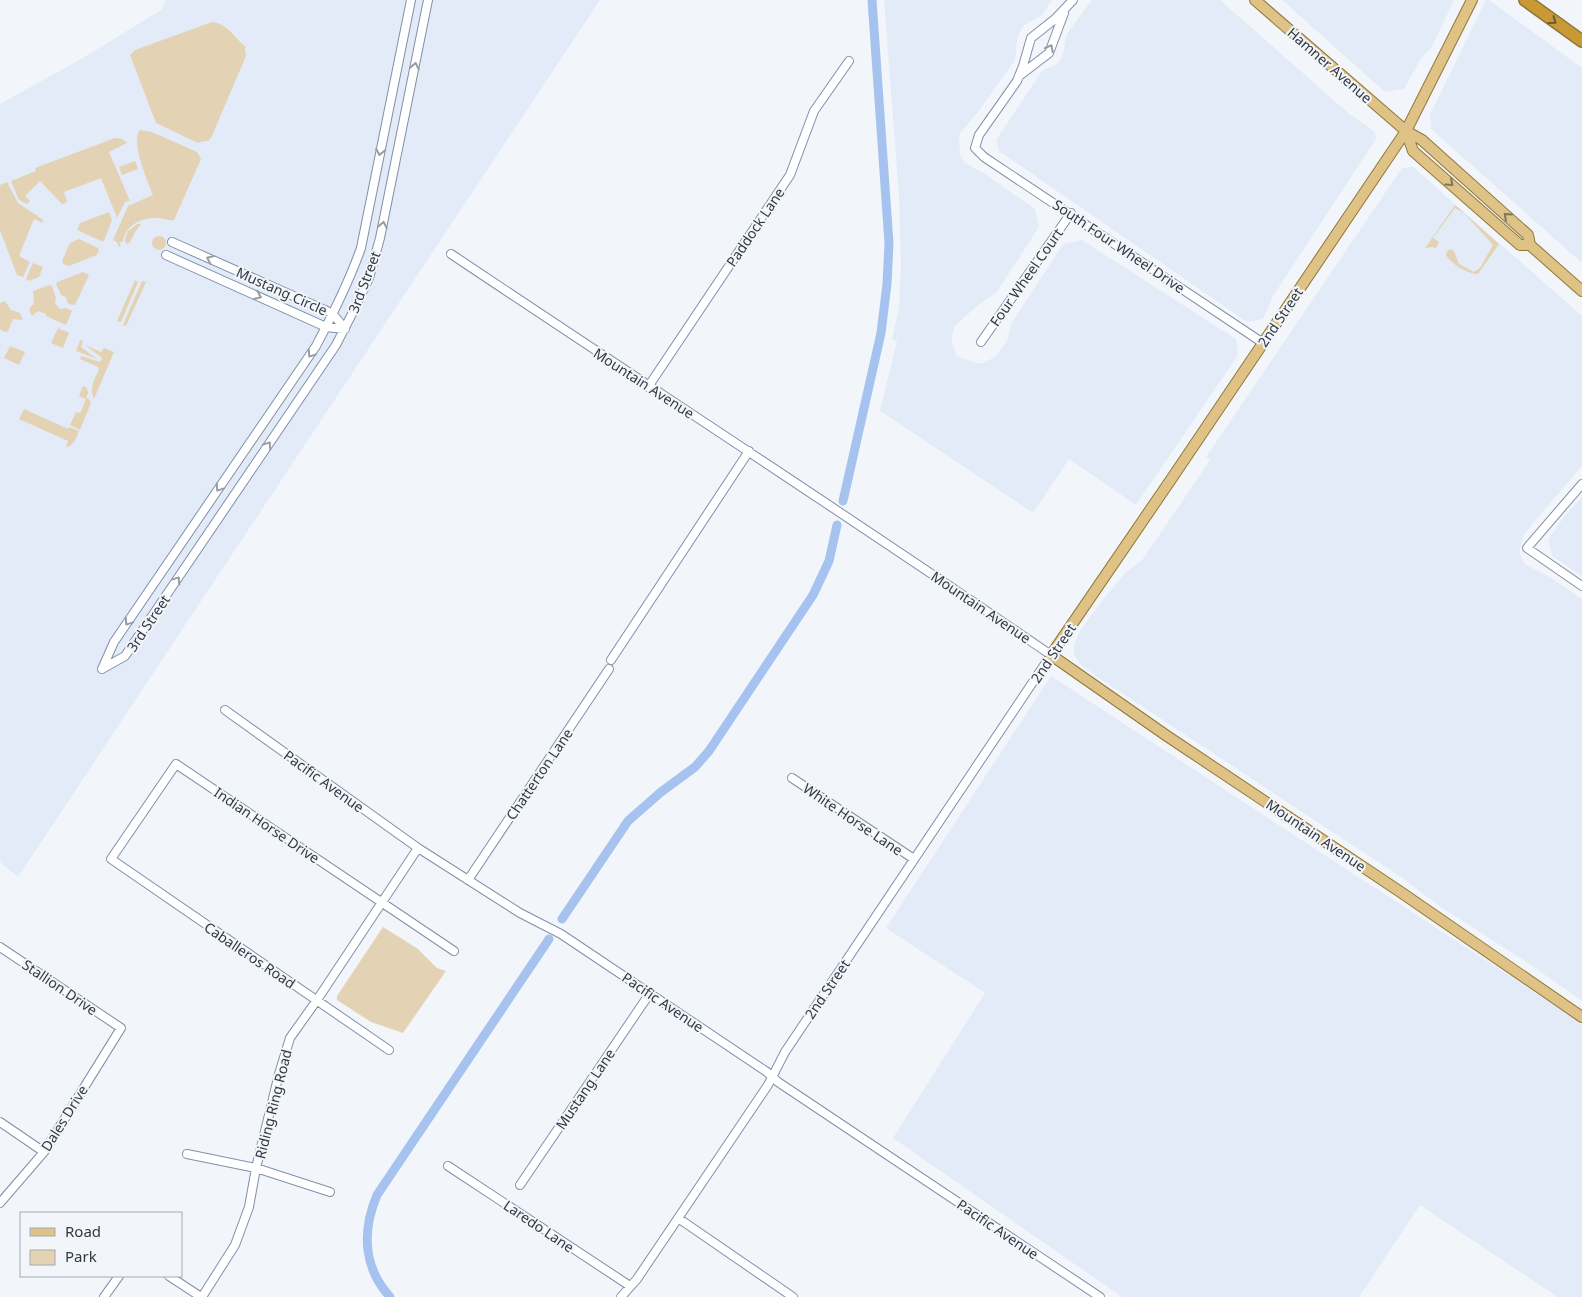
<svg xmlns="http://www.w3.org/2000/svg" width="1582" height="1297" viewBox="0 0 1582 1297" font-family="'Noto Sans',sans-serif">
<rect width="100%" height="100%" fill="#f2f6fb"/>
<!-- built -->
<path fill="#e3ebf8" d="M166 0H600L18 877 0 862V104L81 59 161 10Z
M884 0H1052L1041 16 1024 25 1020 32 1017 40 1015 60 978 112 961 132 959 138 960 155 965 163 985 174 1035 209 1039 227 996 293 978 305 955 326 952 336V344L957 356 976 363H984L996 356 1007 341 1011 324 1063 244 1082 240 1236 339 1238 355 1136 505 1069 459 1033 513 880 411 897 341 892 340 899 307 901 264 899 196Z
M1092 0H1220L1347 112 1375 132 1376 139 1273 296 1263 319 1247 322 999 151 996 140 1042 71 1057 64 1061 58 1064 50 1066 35Z
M1282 0H1454L1432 47 1421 58 1404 89 1385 92Z
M1486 0H1489L1582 68V263L1431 129 1430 115Z
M1413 167 1582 316V466L1524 534 1519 552 1525 564 1551 578 1582 599V1001L1528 963 1438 905 1401 877 1096 676 1081 665 1074 655V644L1080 631 1102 601 1125 573 1143 559 1210 460 1206 457 1402 168Z
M1582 497V576L1552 556 1548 540 1563 518Z
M1051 676 1519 982 1582 1024V1297H1558L1420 1205 1359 1297H1122L893 1138 985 993 886 928Z"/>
<!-- green -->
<path fill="#e3d2b4" d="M212 22C229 24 234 38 246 47L245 49 246 56 211 138 208 141 200 142 198 143 156 123 130 55 135 50Z
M140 130 152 132 197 152 201 159 174 220C168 221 163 218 158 218 142 217 125 225 123 242H119L121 246 119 247 117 242 113 240 128 206 153 195C148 182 130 141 140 130Z
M115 138 122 139 127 143 109 152 130 201 125 202 117 218 101 178 64 192 67 202 62 204 40 181 25 196 30 201 27 204 19 200 11 181 36 171 35 168Z
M135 161 138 169 122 175 119 167Z
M7 182 18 203 42 219 43 223 34 219 19 256 30 262 23 277 17 275 0 230V185Z
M1455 205 1499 244 1478 274C1468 274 1451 264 1446 255L1447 251 1451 249 1454 251 1459 264 1474 272 1480 268 1493 245 1465 214 1455 208 1433 238 1439 242 1436 248 1433 247 1425 248Z
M109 212 112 220 104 241H101L77 230 80 223Z
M137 224H141L135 232 130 242 126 244 125 240 128 231Z
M152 243a7 7 0 1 1 14 0a7 7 0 1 1-14 0Z
M79 239 98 248 99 250 97 255 69 266 63 264 62 261 70 243Z
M33 263 43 267 39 277 29 281 26 279Z
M83 272 89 275 75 305 68 304 66 297 61 295 56 284 57 282Z
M135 280 138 282 121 322 117 321Z
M142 281 146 282 126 326 123 325Z
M49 285 52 286 56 298 55 303 60 309 66 308 72 311 66 325 46 316V314L38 311 32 316 29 309 34 303 33 291Z
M5 301 11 310 20 313 23 320 13 319 8 331 5 332 0 329V303Z
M58 328 69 333 63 348 51 343Z
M80 340 83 341 81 347 97 359 76 351Z
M85 345 101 352 104 348 114 352 94 399C89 388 94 380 99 370L98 367 80 359 81 356 100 362 102 358Z
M10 346 25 352 19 365 4 358Z
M83 386 87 388 88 393 86 398 89 399 91 403 80 430 70 425 76 412 80 413 86 399 79 396Z
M24 409 68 429 69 427 79 431C76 438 74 446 66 447L68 441 19 419Z
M383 927 418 949 437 968 446 971 403 1033 371 1022 337 1000V996Z"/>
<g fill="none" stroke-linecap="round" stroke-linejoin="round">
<!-- canal -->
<path stroke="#a6c3ef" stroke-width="9" d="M843 501 881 333 887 284 889 243 872 0
M562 919 628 821 661 792 695 767 709 751 813 595 829 561 837 525
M390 1297C363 1267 362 1231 377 1195L549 939"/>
<defs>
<path id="minor" d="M1073 0 1055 19 1031 38 1023 66 1017 81 979 135 975 148 984 157 1263 343
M1019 76 1049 53 1064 13
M172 242 325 310 333 314 345 329
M451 254C651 388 853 519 1051 655L785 1052 768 1085 637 1279 621 1297
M166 255 326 327 345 329
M981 342 1071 213
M648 387 790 175 814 111 849 61
M1582 484 1527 548 1582 586
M611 660 749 451
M102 669 125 656 336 345 354 310 369 278 380 238 428 0
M102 669 114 642 316 346C333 314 349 282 361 248L411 0
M225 710 418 848 520 913 561 934 767 1072 778 1082 1100 1297
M792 778 914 859
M468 880 609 669
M0 947 121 1028 44 1152 0 1203
M389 1050 111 859 176 764 454 951
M0 1122 44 1152
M187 1154 256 1168 330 1192
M448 1166 630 1286
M520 1185 650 993
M678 1218 793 1297
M169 1276 201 1297
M104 1297 119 1276
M202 1297 235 1245 249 1207 256 1168 279 1074 290 1038 317 1000 418 848"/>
<path id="major" d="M1255 0 1406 131 1422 140 1528 235 1530 245 1582 291
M1472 0 1406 131 1172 478 1051 655 1167 736 1402 893 1582 1017
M1406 131 1413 151 1520 245H1530"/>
<path id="highway" d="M1525 0 1582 41"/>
</defs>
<!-- minor casing -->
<use href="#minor" stroke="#8190a7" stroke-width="10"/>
<!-- major casing -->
<use href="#major" stroke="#937739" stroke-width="12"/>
<!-- highway casing -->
<use href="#highway" stroke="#937739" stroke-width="14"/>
<!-- minor -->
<use href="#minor" stroke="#fff" stroke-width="8"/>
<!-- major -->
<use href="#major" stroke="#dec286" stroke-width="10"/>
<!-- highway -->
<use href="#highway" stroke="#c89935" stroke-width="11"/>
</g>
<!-- one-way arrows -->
<defs><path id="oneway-chevron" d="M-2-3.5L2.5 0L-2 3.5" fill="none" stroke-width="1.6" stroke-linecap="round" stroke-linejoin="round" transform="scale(1.25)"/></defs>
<use stroke="#665a3d" href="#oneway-chevron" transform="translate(1553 21) rotate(36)"/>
<g stroke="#989ca0">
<use href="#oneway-chevron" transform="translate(1050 48) rotate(-63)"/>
<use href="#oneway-chevron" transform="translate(415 66) rotate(-79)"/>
<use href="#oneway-chevron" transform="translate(380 152) rotate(101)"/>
<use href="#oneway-chevron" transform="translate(383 225) rotate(-79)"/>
<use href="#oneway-chevron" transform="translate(210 259) rotate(-156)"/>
<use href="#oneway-chevron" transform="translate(258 296) rotate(24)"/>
<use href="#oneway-chevron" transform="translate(311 354) rotate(124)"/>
<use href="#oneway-chevron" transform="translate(268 445) rotate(-56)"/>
<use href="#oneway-chevron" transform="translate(219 488) rotate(124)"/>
<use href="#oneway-chevron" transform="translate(177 580) rotate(-56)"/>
<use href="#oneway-chevron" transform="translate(128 622) rotate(124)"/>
</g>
<g stroke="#7f7660">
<use href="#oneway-chevron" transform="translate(1450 183) rotate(42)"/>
<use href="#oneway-chevron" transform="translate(1507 216) rotate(-138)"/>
</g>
<g text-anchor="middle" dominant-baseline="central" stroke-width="4" stroke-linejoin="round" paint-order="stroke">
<!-- street labels -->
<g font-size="14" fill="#313841" stroke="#f2f6fb">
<text transform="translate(1330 65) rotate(41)">Hamner Avenue</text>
<text transform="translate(755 227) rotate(-56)">Paddock Lane</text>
<text transform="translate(1119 246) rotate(34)">South Four Wheel Drive</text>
<text transform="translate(1026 277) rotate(-55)">Four Wheel Court</text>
<text transform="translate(364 282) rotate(-69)">3rd Street</text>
<text transform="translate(282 291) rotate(24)">Mustang Circle</text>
<text transform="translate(1280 317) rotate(-56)">2nd Street</text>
<text transform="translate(644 383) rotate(33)">Mountain Avenue</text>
<text transform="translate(981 607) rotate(34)">Mountain Avenue</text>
<text transform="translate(148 623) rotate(-56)">3rd Street</text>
<text transform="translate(1053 653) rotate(-56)">2nd Street</text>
<text transform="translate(539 774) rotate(-56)">Chatterton Lane</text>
<text transform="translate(324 781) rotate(36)">Pacific Avenue</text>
<text transform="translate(853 819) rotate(34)">White Horse Lane</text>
<text transform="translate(267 825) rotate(34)">Indian Horse Drive</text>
<text transform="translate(1316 835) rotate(34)">Mountain Avenue</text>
<text transform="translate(250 955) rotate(34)">Caballeros Road</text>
<text transform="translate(60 987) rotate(34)">Stallion Drive</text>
<text transform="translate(827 989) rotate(-56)">2nd Street</text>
<text transform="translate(663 1002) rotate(34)">Pacific Avenue</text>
<text transform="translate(585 1089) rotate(-56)">Mustang Lane</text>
<text transform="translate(273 1104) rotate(-76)">Riding Ring Road</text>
<text transform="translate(64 1118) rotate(-58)">Dales Drive</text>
<text transform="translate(539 1226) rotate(34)">Laredo Lane</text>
<text transform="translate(998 1229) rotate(34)">Pacific Avenue</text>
</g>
</g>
<!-- legend -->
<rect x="20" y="1212" width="162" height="65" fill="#f2f6fb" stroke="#a5aab1"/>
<rect x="30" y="1228" width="25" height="8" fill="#dec286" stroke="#a5aab1"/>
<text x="65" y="1237" font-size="15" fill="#313841">Road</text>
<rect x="30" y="1250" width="25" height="15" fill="#e3d2b4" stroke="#a5aab1"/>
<text x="65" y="1262" font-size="15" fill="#313841">Park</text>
</svg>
